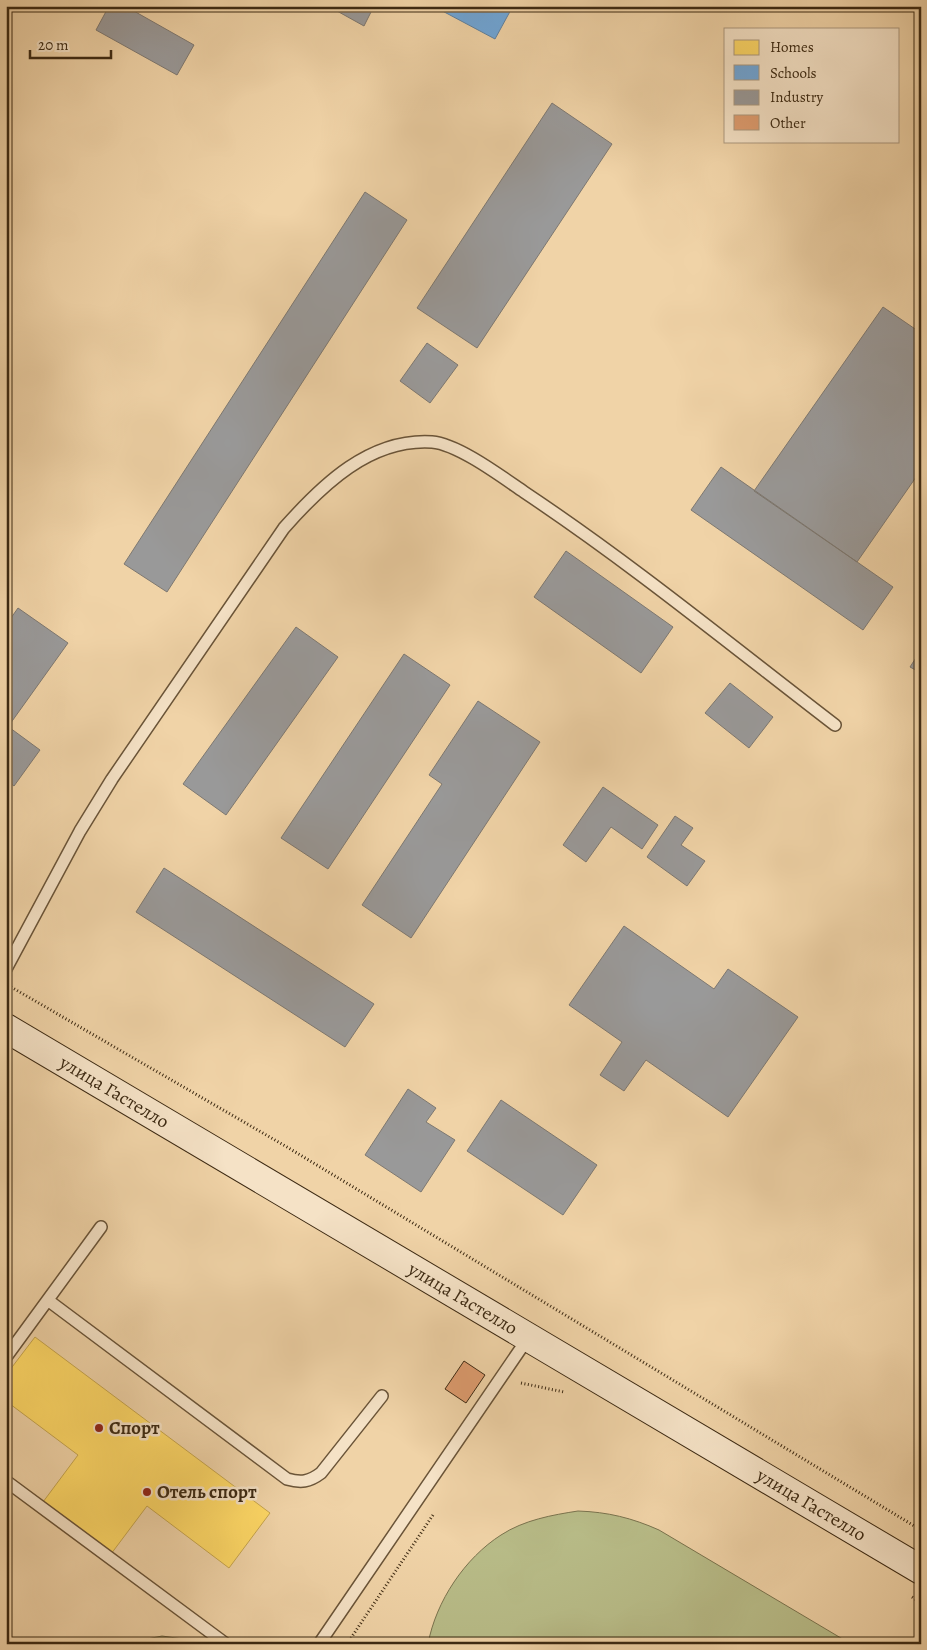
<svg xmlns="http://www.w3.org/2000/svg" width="927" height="1650" viewBox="0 0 927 1650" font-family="Alegreya,serif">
<rect width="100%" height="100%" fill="#f0d3a7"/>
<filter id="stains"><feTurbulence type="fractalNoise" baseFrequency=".004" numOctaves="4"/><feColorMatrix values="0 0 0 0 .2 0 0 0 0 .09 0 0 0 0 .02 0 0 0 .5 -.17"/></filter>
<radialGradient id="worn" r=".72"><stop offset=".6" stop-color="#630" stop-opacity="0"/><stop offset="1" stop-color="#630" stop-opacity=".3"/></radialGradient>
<!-- green -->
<path fill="#b8bc88" stroke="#7a734e" d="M578 1511C608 1512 632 1518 659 1530L851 1644H428C436 1601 465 1558 501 1535 524 1520 552 1515 578 1511Z
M162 1636 183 1639 197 1644H140L147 1639Z"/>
<!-- homes -->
<path fill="#ffd966" stroke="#c5a44d" d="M35 1337 270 1513 229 1568 147 1506 111 1554 43 1502 78 1455 6 1401V1375Z"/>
<!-- schools -->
<path fill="#6fa8dc" stroke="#6082a0" d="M433 6H513L495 39Z"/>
<!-- industry -->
<path fill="#999" stroke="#7d7871" d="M109 6H125L194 45 177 75 96 30Z
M328 6H374L364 26Z
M552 103 612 144 477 348 417 308Z
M365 192 407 220 167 592 124 564Z
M883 307 921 333V470L857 562 754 491Z
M427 343 458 365 430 403 400 381Z
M721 467 893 587 863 630 691 510Z
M566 551 673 627 641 673 534 597Z
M18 608 68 643 10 724 6 721V625Z
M296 627 338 657 226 815 183 784Z
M921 650V673L910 667Z
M404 654 450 685 328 869 281 838Z
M730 683 773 717 749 748 705 713Z
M478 701 540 742 411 938 362 905 442 784 429 775Z
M6 725 40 750 14 786 6 780Z
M603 787 658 825 642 849 611 827 586 862 563 845Z
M675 816 693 828 681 845 705 861 687 886 647 857Z
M164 868 374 1004 345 1047 136 912Z
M624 926 714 989 728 969 798 1017 728 1117 646 1060 624 1091 600 1075 622 1042 569 1005Z
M408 1089 436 1108 426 1122 455 1140 421 1192 365 1155Z
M501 1100 597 1165 563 1215 467 1151Z"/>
<!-- building -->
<path fill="#de9c6f" stroke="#3d2a13" d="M464 1361 485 1375 466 1403 445 1389Z"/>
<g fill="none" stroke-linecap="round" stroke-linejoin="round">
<defs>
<path id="lane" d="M6 969 80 831 112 779 284 528C322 485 370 438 432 442 458 444 502 477 524 492 632 564 732 646 835 725
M49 1301 287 1479C301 1483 309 1482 321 1473L382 1396
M6 1357 101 1227
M6 1481 226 1644
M319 1644 528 1338"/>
<g id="secondary">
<path id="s1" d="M6 1028 921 1570"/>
</g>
</defs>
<!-- lane casing -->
<use href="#lane" stroke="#6a5438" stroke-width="14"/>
<!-- secondary casing -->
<use href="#secondary" stroke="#3d2a13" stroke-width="30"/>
<!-- path -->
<path stroke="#3d2a13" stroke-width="3" stroke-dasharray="1 2.5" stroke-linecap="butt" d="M11 987 287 1147 921 1530
M521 1383 564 1392
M912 1597 921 1603
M347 1644 433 1515"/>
<!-- lane -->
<use href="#lane" stroke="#f5e2c6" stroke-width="11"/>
<!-- secondary -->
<use href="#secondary" stroke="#f5e2c6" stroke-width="28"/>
</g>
<!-- markers -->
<g fill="#8f2418" stroke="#f5e2c6" stroke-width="2">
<circle cx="99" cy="1428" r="5"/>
<circle cx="147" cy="1492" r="5"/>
</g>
<g text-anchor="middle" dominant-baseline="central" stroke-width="5" stroke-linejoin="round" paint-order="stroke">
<!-- street labels -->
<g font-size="19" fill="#3d2a13" stroke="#f5e2c6">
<text stroke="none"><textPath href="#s1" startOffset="126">улица Гастелло</textPath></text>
<text stroke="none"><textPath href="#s1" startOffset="531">улица Гастелло</textPath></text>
<text stroke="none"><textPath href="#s1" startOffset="936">улица Гастелло</textPath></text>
</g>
<!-- poi labels -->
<g font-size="19" font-weight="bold" fill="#3d2a13" stroke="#f5e2c6" text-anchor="start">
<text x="109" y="1428">Спорт</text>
<text x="157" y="1492">Отель спорт</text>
</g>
</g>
<!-- margin -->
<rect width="927" height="1650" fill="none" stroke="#f0d3a7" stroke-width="25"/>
<rect x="8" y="8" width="912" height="1635" fill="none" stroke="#3d2a13" stroke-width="2.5"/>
<rect x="12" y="12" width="902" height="1625" fill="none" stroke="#3d2a13"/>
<!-- legend -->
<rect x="724" y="28" width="175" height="115" fill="#f5e2c6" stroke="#ab987e"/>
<rect x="734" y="40" width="25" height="15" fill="#ffd966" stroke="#ab987e"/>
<text x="770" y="52" font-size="15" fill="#3d2a13">Homes</text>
<rect x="734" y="65" width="25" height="15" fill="#6fa8dc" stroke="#ab987e"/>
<text x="770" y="78" font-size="15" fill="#3d2a13">Schools</text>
<rect x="734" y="90" width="25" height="15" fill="#999999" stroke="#ab987e"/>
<text x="770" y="102" font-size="15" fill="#3d2a13">Industry</text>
<rect x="734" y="115" width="25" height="15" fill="#de9c6f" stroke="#ab987e"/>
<text x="770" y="128" font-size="15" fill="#3d2a13">Other</text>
<!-- scale -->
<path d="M30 50v8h81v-8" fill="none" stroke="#3d2a13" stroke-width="2.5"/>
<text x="38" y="50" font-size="15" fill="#3d2a13" stroke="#f5e2c6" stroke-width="4" paint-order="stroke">20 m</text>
<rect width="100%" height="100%" filter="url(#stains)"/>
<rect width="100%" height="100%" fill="url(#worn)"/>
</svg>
